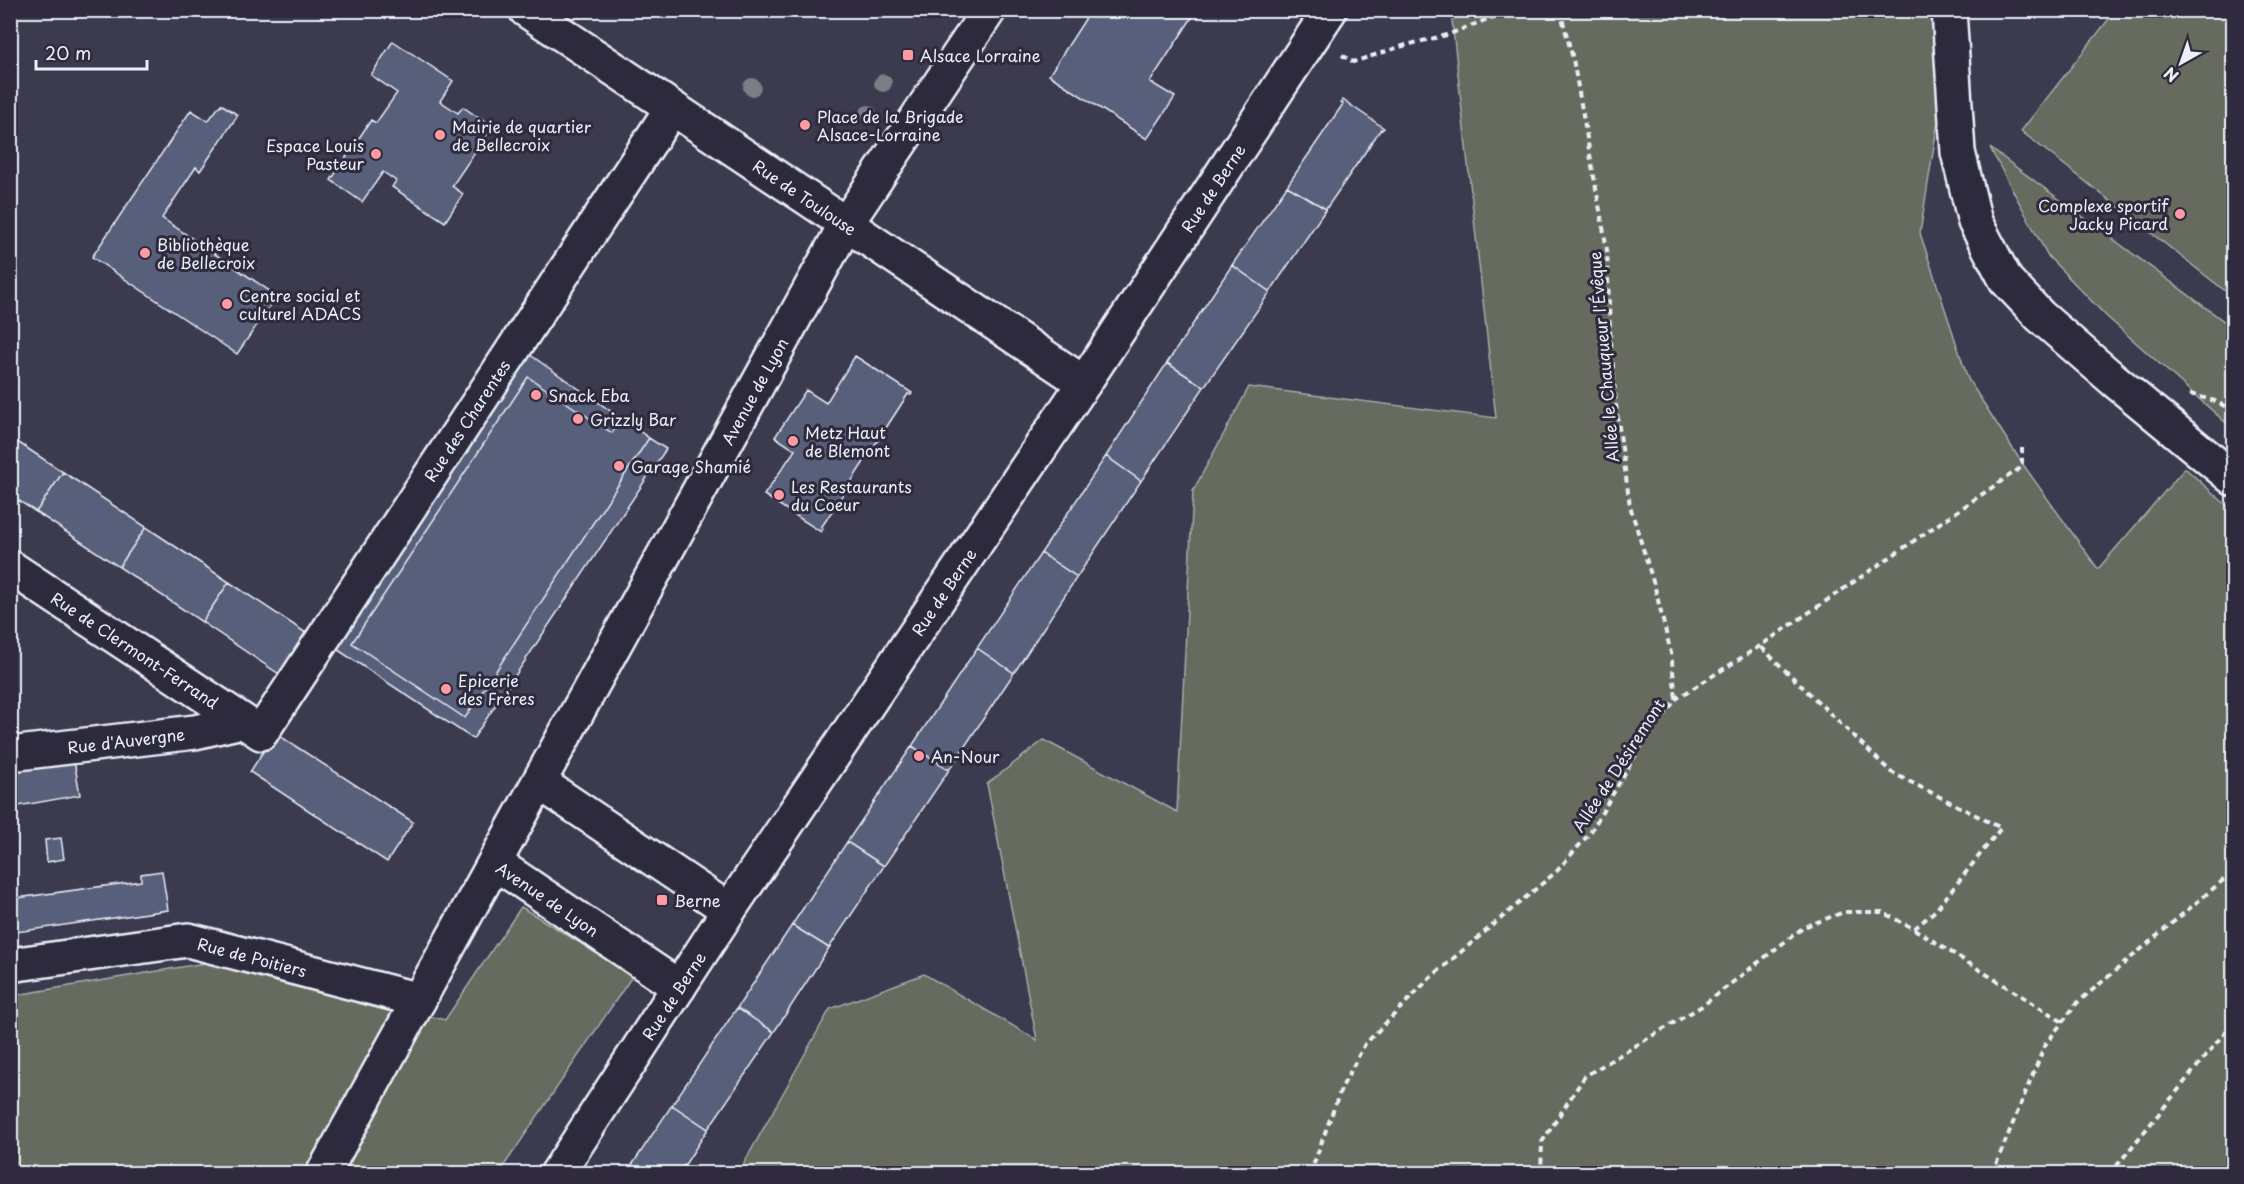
<svg xmlns="http://www.w3.org/2000/svg" width="2244" height="1184" viewBox="0 0 2244 1184" font-family="'Playpen Sans',sans-serif">
<rect width="100%" height="100%" fill="#3c3a4f"/>
<filter id="ink" filterUnits="userSpaceOnUse"><feTurbulence type="fractalNoise" baseFrequency=".0167" numOctaves="2"/><feDisplacementMap in="SourceGraphic" scale="12" xChannelSelector="R" yChannelSelector="G"/><feConvolveMatrix kernelMatrix="1 2 1 2 8 2 1 2 1" color-interpolation-filters="sRGB"/></filter>
<g filter="url(#ink)">
<!-- green -->
<path fill="#666b5e" stroke="#a7aeab" stroke-width="1.5" d="M2116 10 2233 11V297L2021 131Z
M1451 11H1932L1941 102 1920 233 1968 379 2022 463 2098 569 2185 468 2233 511 2234 1085 2232 1088 2234 1090 2233 1173 738 1174 830 1009 924 974 1037 1040 987 784 1044 740 1177 812 1193 491 1249 387 1496 418Z
M1990 148 2233 328V429L2106 316 2048 256Z
M521 907 633 975 499 1173 11 1174V996L211 962 445 1020Z"/>
<!-- building -->
<path fill="#595e7a" stroke="#e8f1f8" stroke-width="1.5" d="M1091 10H1197L1150 82 1175 97 1147 139 1049 75Z
M393 41 453 81 440 101 458 113 463 107 492 127 452 186 463 194 445 222 392 187 396 181 383 172 362 202 331 180 371 120 376 123 397 93 371 75Z
M1343 100 1384 128 1382 130 1381 129 1326 209 1287 186 1343 104 1341 103Z
M221 104 238 115 200 171 196 167 162 218 277 296 237 354 92 257 191 110 208 121Z
M1287 186 1326 209 1270 292 1232 265Z
M1232 265 1270 292 1204 387 1167 363Z
M526 352 622 419 612 433 528 377 352 643 465 718 649 438 666 449 473 739 332 646Z
M855 356 912 393 911 395 908 394 821 528 823 529 821 532 764 495 795 450 775 437 806 390 826 403Z
M1167 363 1204 387 1141 481 1106 456Z
M528 377 612 433 622 419 649 438 465 718 352 643Z
M10 437 63 472 36 512 10 495Z
M1106 456 1141 481 1077 577 1041 553Z
M63 472 146 527 119 567 36 512Z
M146 527 229 582 202 622 119 567Z
M1041 553 1077 577 1014 673 977 648Z
M229 582 309 635 282 676 202 622Z
M977 648 1014 673 949 770 912 746Z
M275 733 413 822 387 862 250 772Z
M912 746 949 770 884 866 847 842Z
M73 754 80 795 13 807 10 797V765Z
M61 838 64 859 47 862 45 840Z
M847 842 884 866 829 948 792 925Z
M162 871 168 910 10 933V899L141 881V874Z
M792 925 829 948 774 1032 737 1008Z
M737 1008 774 1032 708 1129 672 1105Z
M672 1105 708 1129 679 1174H626Z"/>
<g fill="none" stroke-linecap="round" stroke-linejoin="round">
<defs>
<g id="minor">
<path d="M526 10 846 224"/>
<path id="s1" d="M10 567 261 733 672 108"/>
<path id="s2" d="M10 754 195 732 242 721"/>
<path d="M539 782 729 910"/>
<path id="s3" d="M495 863 679 987"/>
<path id="s4" d="M10 965 188 940 419 1000"/>
<path id="s5" d="M557 1174 729 910 1084 383"/>
</g>
<g id="tertiary">
<path d="M1949 10 1958 152 1975 222 2006 280 2040 316 2114 380 2234 479"/>
<path id="s6" d="M846 224 1084 383 1330 10"/>
<path id="s7" d="M323 1174 846 224 989 10"/>
</g>
</defs>
<!-- minor casing -->
<use href="#minor" stroke="#e8f1f8" stroke-width="38"/>
<!-- tertiary casing -->
<use href="#tertiary" stroke="#e8f1f8" stroke-width="38"/>
<!-- path -->
<path stroke="#e8f1f8" stroke-width="4" stroke-dasharray="6 4.5" stroke-linecap="butt" d="M1560 10 1573 59 1607 250 1610 331 1616 405 1630 506 1655 588 1671 653 1676 699
M1342 55 1353 62 1406 45 1447 35 1511 10
M2190 394 2215 401 2234 411
M1914 929 2063 1022
M1310 1174 1341 1089 1365 1044 1430 978 1557 871 1590 833 1639 749 1676 699 1760 646 2019 469 2022 463V448
M1541 1174 1542 1142 1585 1076 1702 1006 1804 927 1844 912H1882L1914 929 1936 910 2001 828 1891 772 1760 646
M1992 1174 2045 1045 2077 1003 2234 871
M2110 1174 2234 1021"/>
<!-- minor -->
<use href="#minor" stroke="#2f2a3d" stroke-width="33"/>
<!-- tertiary -->
<use href="#tertiary" stroke="#2f2a3d" stroke-width="33"/>
</g>
<!-- trees -->
<g fill="#7b7e86">
<circle cx="883" cy="83" r="9"/>
<circle cx="752" cy="87" r="9"/>
<circle cx="868" cy="114" r="9"/>
</g>
</g>
<!-- markers -->
<g fill="#ff9aa2" stroke="#2f2a3d" stroke-width="2">
<rect x="902" y="49" width="12" height="12" rx="3"/>
<circle cx="805" cy="125" r="6"/>
<circle cx="440" cy="135" r="6"/>
<circle cx="376" cy="154" r="6"/>
<circle cx="2180" cy="214" r="6"/>
<circle cx="145" cy="253" r="6"/>
<circle cx="227" cy="304" r="6"/>
<circle cx="536" cy="395" r="6"/>
<circle cx="578" cy="419" r="6"/>
<circle cx="793" cy="441" r="6"/>
<circle cx="619" cy="466" r="6"/>
<circle cx="779" cy="495" r="6"/>
<circle cx="446" cy="689" r="6"/>
<circle cx="919" cy="756" r="6"/>
<rect x="656" y="894" width="12" height="12" rx="3"/>
</g>
<g text-anchor="middle" dominant-baseline="central" stroke-width="6" stroke-linejoin="round" paint-order="stroke">
<!-- poi labels -->
<g font-size="16" fill="#e8f1f8" stroke="#2f2a3d" text-anchor="start">
<text x="920" y="55">Alsace Lorraine</text>
<text x="817" y="116">Place de la Brigade<tspan x="817" dy="18">Alsace-Lorraine</tspan></text>
<text x="452" y="126">Mairie de quartier<tspan x="452" dy="18">de Bellecroix</tspan></text>
<text x="364" y="145" text-anchor="end">Espace Louis<tspan x="364" dy="18">Pasteur</tspan></text>
<text x="2168" y="205" text-anchor="end">Complexe sportif<tspan x="2168" dy="18">Jacky Picard</tspan></text>
<text x="157" y="244">Bibliothèque<tspan x="157" dy="18">de Bellecroix</tspan></text>
<text x="239" y="295">Centre social et<tspan x="239" dy="18">culturel ADACS</tspan></text>
<text x="548" y="395">Snack Eba</text>
<text x="590" y="419">Grizzly Bar</text>
<text x="805" y="432">Metz Haut<tspan x="805" dy="18">de Blemont</tspan></text>
<text x="631" y="466">Garage Shamié</text>
<text x="791" y="486">Les Restaurants<tspan x="791" dy="18">du Coeur</tspan></text>
<text x="458" y="680">Epicerie<tspan x="458" dy="18">des Frères</tspan></text>
<text x="931" y="756">An-Nour</text>
<text x="674" y="900">Berne</text>
</g>
<!-- street labels -->
<g font-size="16" fill="#e8f1f8" stroke="#2f2a3d">
<text stroke="none"><textPath href="#s6" startOffset="520">Rue de Berne</textPath></text>
<text transform="translate(805 197) rotate(34)">Rue de Toulouse</text>
<text transform="translate(1603 357) rotate(-95)">Allée le Chauqueur l'Évêque</text>
<text stroke="none"><textPath href="#s7" startOffset="894">Avenue de Lyon</textPath></text>
<text stroke="none"><textPath href="#s1" startOffset="675">Rue des Charentes</textPath></text>
<text stroke="none"><textPath href="#s5" startOffset="699">Rue de Berne</textPath></text>
<text stroke="none"><textPath href="#s1" startOffset="150">Rue de Clermont-Ferrand</textPath></text>
<text stroke="none"><textPath href="#s2" startOffset="117">Rue d'Auvergne</textPath></text>
<text transform="translate(1618 765) rotate(-57)">Allée de Désiremont</text>
<text stroke="none"><textPath href="#s3" startOffset="64">Avenue de Lyon</textPath></text>
<text stroke="none"><textPath href="#s4" startOffset="246">Rue de Poitiers</textPath></text>
<text stroke="none"><textPath href="#s5" startOffset="213">Rue de Berne</textPath></text>
</g>
</g>
<!-- margin -->
<rect width="2244" height="1184" fill="none" stroke="#2f2a3d" stroke-width="36"/>
<rect x="18" y="18" width="2208" height="1148" fill="none" stroke="#e8f1f8" stroke-width="2" filter="url(#ink)"/>
<!-- north arrow -->
<g transform="translate(2181 63) rotate(220)" stroke="#2f2a3d" stroke-width="4.5" paint-order="stroke">
<path d="M0-4.5L10 22L0 15L-10 22Z" fill="#e8f1f8"/>
<text y="-9" font-size="16" font-weight="bold" text-anchor="middle" fill="#e8f1f8">N</text>
</g>
<!-- scale -->
<path d="M36 60v9h111v-9" fill="none" stroke="#e8f1f8" stroke-width="3"/>
<text x="45" y="60" font-size="18" fill="#e8f1f8" stroke="#2f2a3d" stroke-width="4.5" paint-order="stroke">20 m</text>
</svg>
